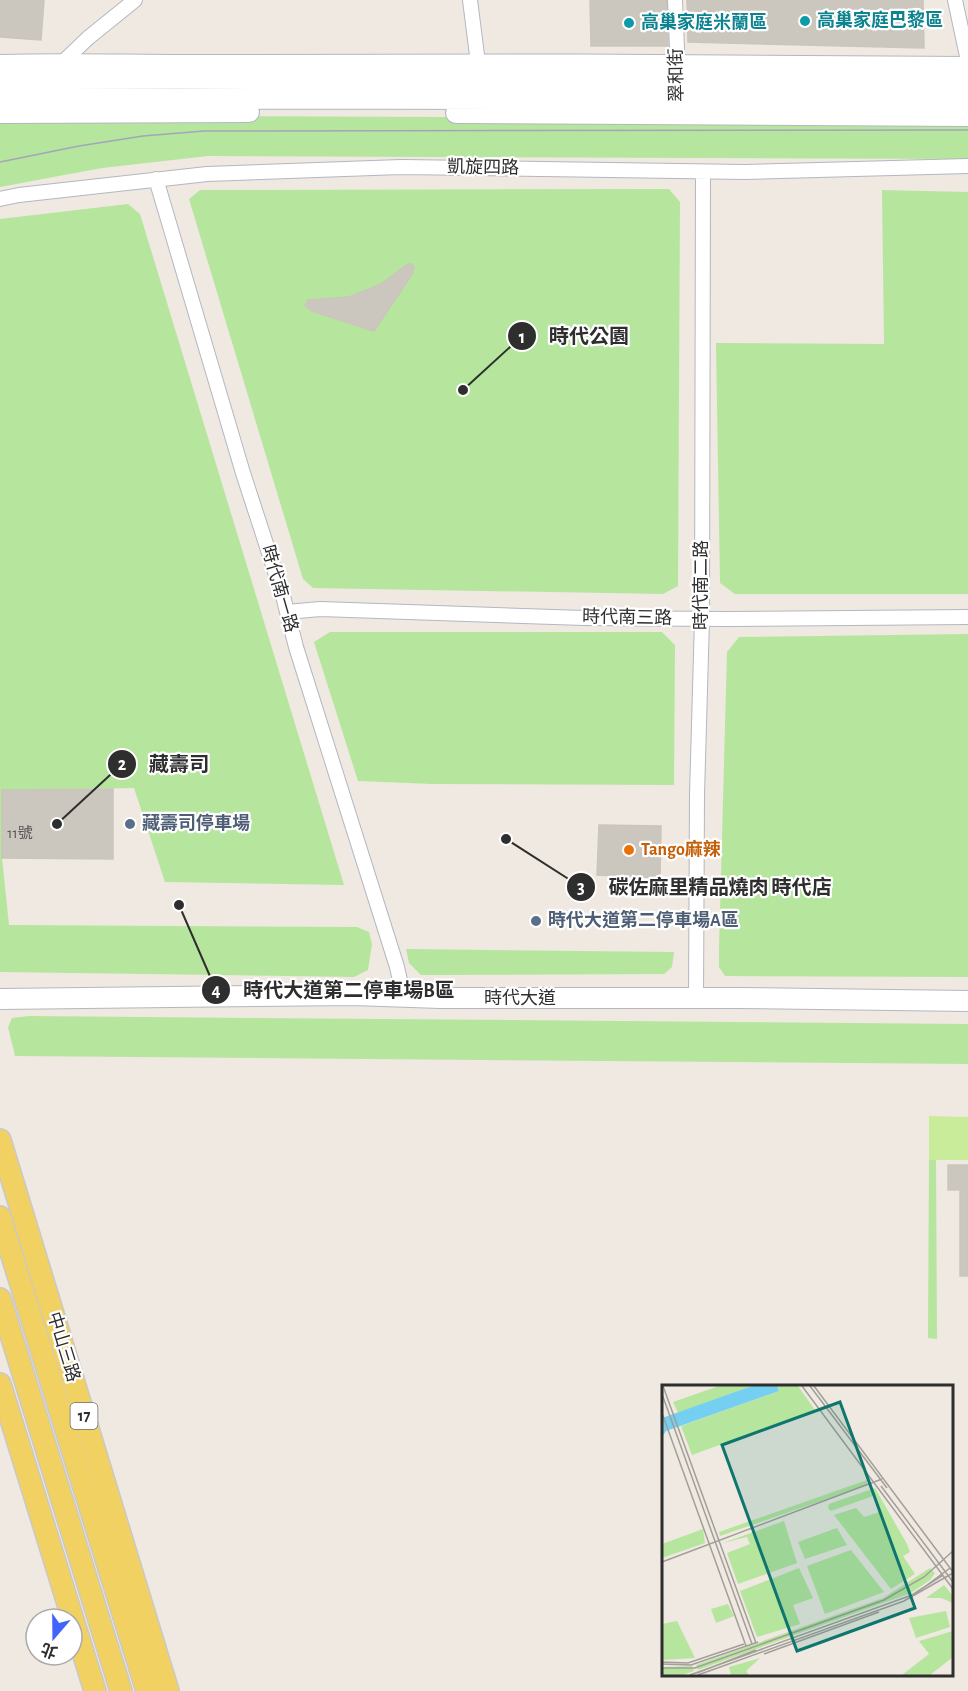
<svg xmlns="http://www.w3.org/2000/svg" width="968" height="1691" viewBox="0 0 968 1691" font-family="'Alegreya Sans','Noto Sans TC',sans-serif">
<rect width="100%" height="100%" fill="#efe9e1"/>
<!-- green -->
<path fill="#b6e59e" d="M202 116 968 119V159L208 156 102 168 0 187V119Z
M669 189 680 202 678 586 663 594 313 588 303 579 189 199 200 190Z
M882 190 968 192V594H735L720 583 716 343 884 344Z
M128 204 140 214 344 885 165 882 134 788 2 790V858L9 925 357 927 369 932 372 944 368 970 354 977 0 972V219Z
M330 632H662L675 645 674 785 432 784 358 781 314 642Z
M968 634V977L725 976 719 967V949L727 652 739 637Z
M406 949 674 952 672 967 664 974 421 975 409 963Z
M29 1016 968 1024V1064L15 1056 8 1027 12 1018Z
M929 1160H936L937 1339 928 1338Z"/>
<!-- pitch -->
<path fill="#c9ec9a" d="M929 1116 968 1117V1160H929Z"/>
<!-- building -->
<path fill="#cbc7bf" stroke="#cbc5ba" stroke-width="1.5" d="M0 0H44L41 40 0 37Z
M590 0H667L668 46H591Z
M687 0H923L924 48 688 42Z
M408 264H412L414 268 411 276 374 331 312 311 305 305 308 300 349 297 381 284Z
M113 789V859L2 858V790Z
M599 825 661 826 660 878 597 875Z
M948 1165H968V1276H960V1190H948Z"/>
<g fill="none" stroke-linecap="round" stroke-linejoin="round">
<defs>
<path id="street" d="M470 0 478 63
M675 0 678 73
M955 0 968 61
M62 63 88 38 135 0
M156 179 243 473 283 596 296 647 397 967 404 998
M0 199 19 195 207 174 401 167 745 172 968 166
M287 612 320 609 584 618 725 619 968 617
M696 999 697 795 702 619 703 172"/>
<path id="secondary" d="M0 65C63 63 126 65 190 65 449 64 709 64 968 67
M0 81 64 78H179L968 83
M0 100 67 98 968 100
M0 113 249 112
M456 113 968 116
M0 999 353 995 440 998H737L968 1001"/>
<path id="primary" d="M0 1140 168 1691
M0 1217 147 1691
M0 1299 121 1691
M0 1384 95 1691"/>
</defs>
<!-- street casing -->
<use href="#street" stroke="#b4b7c1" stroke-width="16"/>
<!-- secondary casing -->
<use href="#secondary" stroke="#b4b7c1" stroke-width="22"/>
<!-- primary casing -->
<use href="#primary" stroke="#c9c9c9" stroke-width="24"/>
<!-- street -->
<use href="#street" stroke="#fff" stroke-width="14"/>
<!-- secondary -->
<use href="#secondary" stroke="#fff" stroke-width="20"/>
<!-- primary -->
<use href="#primary" stroke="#f2d163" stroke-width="21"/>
<!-- tram -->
<path stroke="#a3a6b8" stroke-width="1.5" d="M0 162 79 146 143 136 204 131 968 130"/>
</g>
<!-- markers -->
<g fill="#0f9aa8" stroke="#fff" stroke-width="2">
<circle cx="805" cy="21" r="6"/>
<circle cx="629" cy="23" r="6"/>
</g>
<g fill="#5c6f8a" stroke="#fff" stroke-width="2">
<circle cx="130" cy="824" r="6"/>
<circle cx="536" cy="921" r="6"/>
</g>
<circle fill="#e8710a" stroke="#fff" stroke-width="2" cx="629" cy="850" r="6"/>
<g text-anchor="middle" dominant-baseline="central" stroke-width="4.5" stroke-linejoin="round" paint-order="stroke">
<!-- number labels -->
<g font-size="15" fill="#555452">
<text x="20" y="833">11號</text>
</g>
<!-- shield labels -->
<rect fill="#fff" stroke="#6d6d6d" stroke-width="1.5" x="70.5" y="1403" width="27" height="26" rx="4.5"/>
<g font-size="16" font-weight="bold" fill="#2e2e2e">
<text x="84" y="1416">17</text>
</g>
<!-- culture labels -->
<g font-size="18" font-weight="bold" fill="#0d838f" stroke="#fff" text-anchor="start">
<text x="817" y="21">高巢家庭巴黎區</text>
<text x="641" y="23">高巢家庭米蘭區</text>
</g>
<!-- street labels -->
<g font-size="18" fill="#2e2e2e" stroke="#fff">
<text transform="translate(677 75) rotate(-91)">翠和街</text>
<text transform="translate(483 168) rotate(1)">凱旋四路</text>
<text transform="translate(702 585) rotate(-90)">時代南二路</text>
<text transform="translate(279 589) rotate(74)">時代南一路</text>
<text transform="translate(627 618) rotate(1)">時代南三路</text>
<text x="520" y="999">時代大道</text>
<text transform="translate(63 1347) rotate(73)">中山三路</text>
</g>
<!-- service labels -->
<g font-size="18" font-weight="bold" fill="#4e5e75" stroke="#fff" text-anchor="start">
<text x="142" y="824">藏壽司停車場</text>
<text x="548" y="921">時代大道第二停車場A區</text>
</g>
<!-- food labels -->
<g font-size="18" font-weight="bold" fill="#c56008" stroke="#fff" text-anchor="start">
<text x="641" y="850">Tango麻辣</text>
</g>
</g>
<!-- overview -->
<g transform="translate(662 1385)">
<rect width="291" height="291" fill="#efe9e1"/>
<path d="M57 1H90L16 28 11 17ZM115 1H136L153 25 30 70 19 41 117 6ZM205 95V100L58 151 57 147ZM213 103 245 159 248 167 241 171 253 189 229 204 172 130 194 123 202 132 218 127 211 111 169 126 166 123 167 119ZM122 136 135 178 76 199 65 168 88 159 85 152 61 158ZM175 143 185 160 143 174 136 157ZM41 144 43 158 0 173V159ZM189 165 222 207 163 229 145 181ZM137 183 151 213 131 220 138 239 95 252 78 206ZM268 183 273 188 268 195 249 208 36 285 34 280 221 213ZM282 200 291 211V218L279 213H264ZM66 219 72 231 54 238 49 224ZM284 226 288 242 254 253 247 233ZM15 236 33 273 0 275V239ZM291 246V272L268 290H240L267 269 257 256ZM98 273 84 286 87 290H69L67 282ZM30 281 32 286 20 290H0V282Z" fill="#b6e59e"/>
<path d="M90 1H115L117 6 4 46 0 52V33Z" fill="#75cff0"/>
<path fill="none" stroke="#a29e99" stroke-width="1.5" d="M1 1 94 258M140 1 291 204M148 1 225 103M152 1 291 187M0 9 90 259M0 28 84 261M219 101 291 197M0 177 220 94M261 203 288 183M102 269 217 227M0 277 26 278 82 259M0 279 29 280 96 257M0 283H33L222 215 262 192 291 166M35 288 94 265M28 290 250 210 281 190M36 290 242 216 291 188"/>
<path fill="#0f766e" fill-opacity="0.15" stroke="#0f766e" stroke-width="3" d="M178 17 253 223 135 266 60 60Z"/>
<rect width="291" height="291" fill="none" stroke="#2e2e2e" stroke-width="3"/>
</g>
<!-- callouts -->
<path fill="none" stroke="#2e2e2e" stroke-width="2" d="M463 390L522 336M57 824L122 764M506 839L581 887M179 905L216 990"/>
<g fill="#2e2e2e" stroke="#fff" stroke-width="2">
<circle cx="463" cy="390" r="6"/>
<circle cx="57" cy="824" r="6"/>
<circle cx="506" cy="839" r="6"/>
<circle cx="179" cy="905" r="6"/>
<circle cx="522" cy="336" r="15"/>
<circle cx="122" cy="764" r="15"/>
<circle cx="581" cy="887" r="15"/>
<circle cx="216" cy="990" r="15"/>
</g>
<g font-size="18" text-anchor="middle" font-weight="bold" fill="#fff">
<text x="522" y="343">1</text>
<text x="122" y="770">2</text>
<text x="581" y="893">3</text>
<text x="216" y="996">4</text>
</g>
<g font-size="20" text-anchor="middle" font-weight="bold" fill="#2e2e2e" stroke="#fff" stroke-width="4.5" stroke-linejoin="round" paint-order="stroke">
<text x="589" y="343">時代公園</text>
<text x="179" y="771">藏壽司</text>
<text x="720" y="894">碳佐麻里精品燒肉 時代店</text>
<text x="349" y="997">時代大道第二停車場B區</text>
</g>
<!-- north arrow -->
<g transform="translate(54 1637) rotate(200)"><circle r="28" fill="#ffffff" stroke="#ababab" stroke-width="1.5"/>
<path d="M0-4.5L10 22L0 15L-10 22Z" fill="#4264fb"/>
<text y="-9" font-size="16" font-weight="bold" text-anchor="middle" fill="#2e2e2e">北</text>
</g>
</svg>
